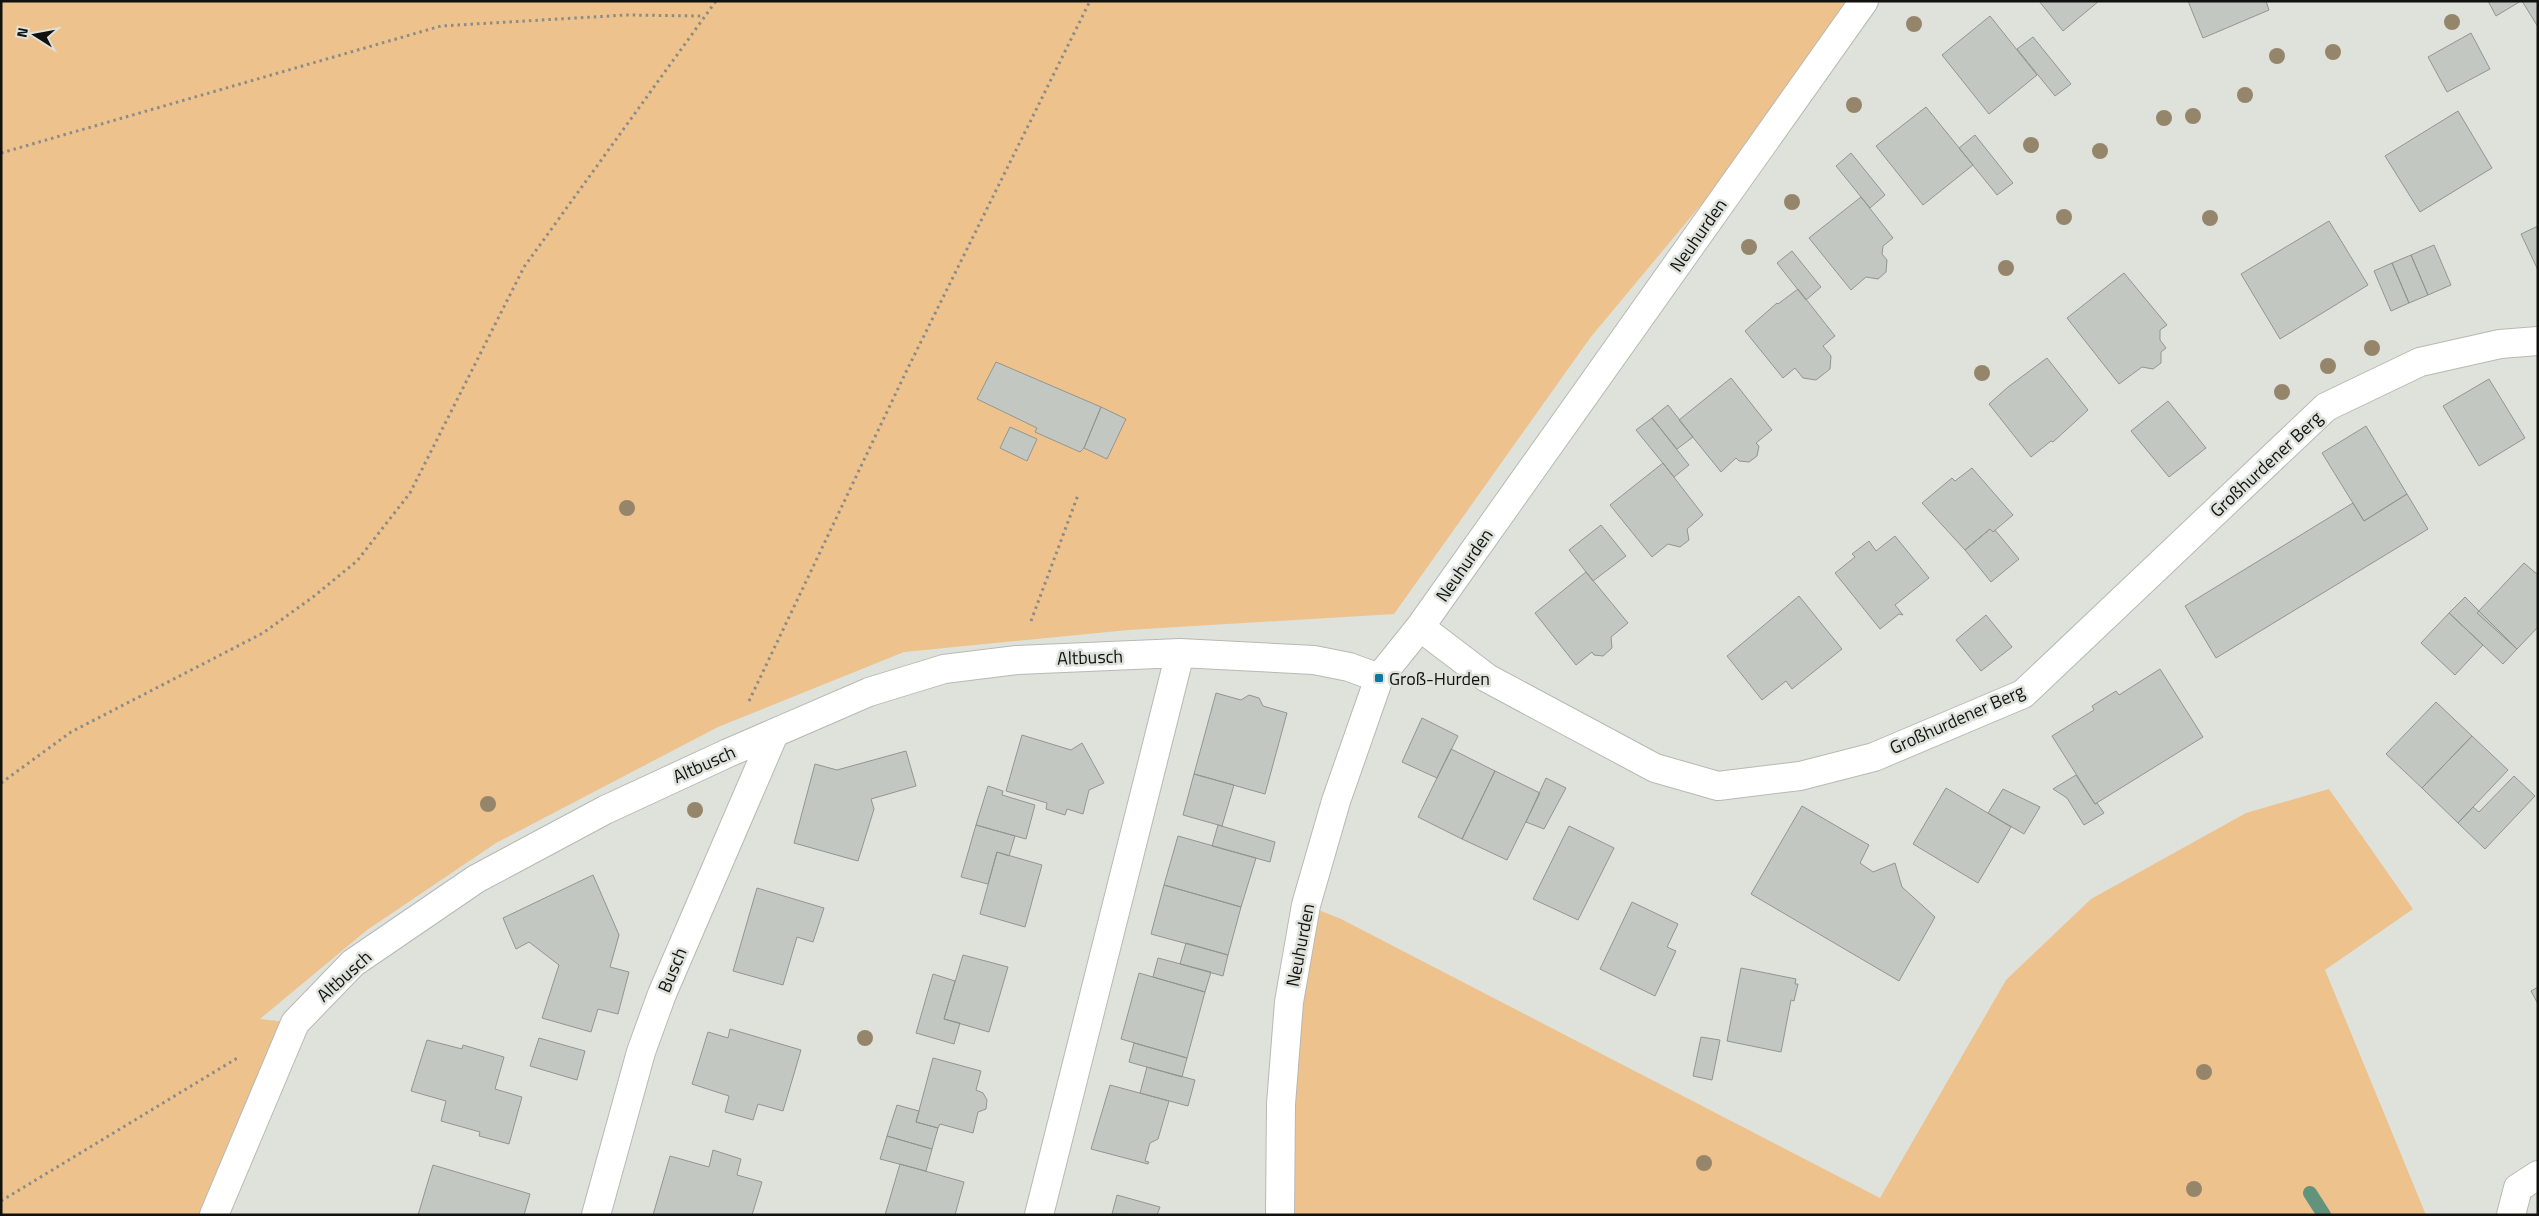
<svg xmlns="http://www.w3.org/2000/svg" width="2539" height="1216" viewBox="0 0 2539 1216" font-family="'Titillium Web',sans-serif">
<rect width="100%" height="100%" fill="#dfe1db"/>
<!-- green -->
<path fill="#edc28d" d="M1 1H1864L1829 51 1590 338 1394 614 1128 630 904 652 718 727 496 843 367 930 260 1019 295 1023 214 1215H1Z
M2329 789 2413 909 2325 970 2426 1215H1280L1306 905 1341 919 1880 1198 2006 980 2091 899 2246 813Z"/>
<g fill="none" stroke-linecap="round" stroke-linejoin="round">
<!-- stream -->
<path stroke="#62937c" stroke-width="14" d="M2310 1193 2324 1215"/>
</g>
<!-- building -->
<path fill="#c3c7c2" stroke="#929691" d="M2039 1H2099L2063 31Z
M2188 1H2266L2269 10 2203 38Z
M2488 1H2521L2496 16Z
M2522 1H2538V27Z
M1990 16 2037 75 1989 114 1942 55Z
M2471 33 2490 69 2447 92 2428 57Z
M2033 37 2071 84 2055 96 2017 49Z
M1926 107 1973 165 1923 205 1876 146Z
M2458 111 2492 168 2420 212 2385 156Z
M1975 135 2013 183 1997 195 1959 148Z
M1851 153 1885 195 1870 208 1836 166Z
M1861 197 1893 238 1883 246 1882 254 1887 260 1886 272 1878 279 1866 277 1851 290 1809 238Z
M2329 221 2368 285 2280 339 2241 274Z
M2538 226V270L2521 234Z
M2434 245 2451 285 2428 295 2411 255Z
M1792 251 1821 287 1806 300 1777 263Z
M2411 255 2428 295 2409 303 2392 263Z
M2392 263 2409 303 2391 311 2374 271Z
M2124 273 2167 325 2160 330V340L2166 348 2161 352V363L2153 369 2142 367 2119 384 2067 318Z
M1798 289 1835 336 1823 346 1831 356 1830 369 1816 380 1803 378 1795 368 1783 378 1745 331 1777 303 1778 304Z
M2047 358 2088 410 2053 442 2051 441 2031 457 1989 404 2008 387Z
M996 362 1101 407 1084 448 1080 452 1035 432 1037 428 977 399Z
M1731 378 1772 430 1756 443 1759 446 1757 456 1749 462 1739 461 1736 458 1721 472 1679 420Z
M2489 379 2525 438 2479 466 2443 406Z
M2168 401 2206 448 2169 477 2131 431Z
M1668 405 1693 437 1677 449 1652 418Z
M1101 407 1126 419 1107 459 1084 448Z
M1652 418 1689 465 1674 477 1636 430Z
M2366 426 2407 494 2364 521 2322 453Z
M1010 427 1037 439 1027 461 1000 448Z
M1663 463 1703 515 1687 529 1689 540 1680 547 1668 544 1652 557 1610 505Z
M1972 468 2013 515 1993 532 1990 529 1965 550 1922 503 1952 478 1955 481Z
M2407 494 2428 529 2216 658 2185 606 2353 503 2364 521Z
M1601 525 1626 556 1593 581 1569 550Z
M1990 529 1993 532 1995 530 2019 559 1991 582 1965 550Z
M1895 536 1929 578 1895 605 1903 615 1899 614 1880 629 1835 573 1855 557 1852 554 1869 541 1876 551Z
M2524 563 2538 575V627L2517 649 2477 613Z
M1586 572 1628 623 1611 637 1612 648 1603 656 1594 655 1592 652 1576 665 1535 613Z
M1799 596 1842 649 1792 689 1786 681 1762 700 1727 656Z
M2465 597 2517 649 2503 664 2449 613Z
M2449 613 2483 645 2455 675 2421 643Z
M1986 615 2012 647 1981 671 1956 640Z
M2160 669 2203 737 2095 804 2052 736 2094 710 2092 706 2116 691 2119 695Z
M1216 693 1241 700 1249 695 1259 698 1263 706 1287 713 1265 794 1194 774Z
M2436 702 2472 736 2422 788 2386 754Z
M1422 718 1458 736 1437 778 1402 762Z
M1022 735 1071 750 1082 743 1104 783 1089 790 1083 814 1067 809 1065 815 1046 809 1047 803 1006 791Z
M2472 736 2508 770 2458 823 2422 788Z
M1451 749 1495 771 1462 839 1418 817Z
M906 751 916 786 871 799 874 809 858 861 794 843 815 764 837 770Z
M1495 771 1540 793 1507 860 1462 839Z
M1194 774 1234 785 1222 826 1183 815Z
M2076 775 2095 804 2097 803 2104 813 2084 825 2067 798 2053 789Z
M2514 776 2535 796 2485 849 2458 823 2473 807 2479 812Z
M1546 778 1566 788 1544 829 1526 822Z
M988 786 1003 791 1002 795 1035 805 1026 839 976 825Z
M1946 788 2011 827 1978 883 1913 844Z
M2003 789 2040 807 2024 834 1988 813Z
M1802 806 1869 845 1860 863 1873 872 1895 863 1902 887 1935 917 1899 981 1751 894Z
M976 825 1015 836 1009 856 997 852 988 884 961 877Z
M1218 825 1275 842 1270 862 1212 846Z
M1569 826 1614 848 1578 920 1533 899Z
M1178 836 1256 858 1241 907 1164 885Z
M997 852 1042 865 1025 927 980 914Z
M593 875 619 935 610 967 629 972 618 1014 598 1009 591 1032 542 1018 559 965 529 942 516 949 503 918Z
M1164 885 1241 907 1228 955 1151 934Z
M757 888 824 908 813 942 797 937 783 985 733 971Z
M1632 902 1678 924 1667 947 1676 951 1655 996 1600 969Z
M1186 943 1228 955 1223 976 1180 964Z
M963 955 1008 967 989 1032 944 1019Z
M1158 958 1211 972 1205 992 1153 977Z
M1741 968 1796 979 1795 984H1798L1794 1001 1791 1000 1781 1052 1727 1041Z
M1139 973 1205 992 1187 1058 1121 1039Z
M933 974 955 981 944 1019 960 1023 954 1044 916 1033Z
M2538 987V1004L2531 991Z
M730 1029 801 1050 783 1111 758 1104 753 1120 725 1112 729 1096 692 1084 708 1032 728 1038Z
M1701 1037 1720 1040 1712 1080 1693 1076Z
M539 1038 585 1051 577 1080 530 1066Z
M427 1040 462 1049 463 1045 504 1057 495 1089 522 1097 509 1144 479 1136 480 1132 441 1121 446 1101 411 1091Z
M1134 1043 1187 1058 1182 1077 1129 1062Z
M933 1058 981 1071 976 1090 983 1093 987 1100 986 1109 978 1112 973 1133 940 1124 938 1128 916 1122Z
M1147 1067 1195 1080 1188 1106 1140 1093Z
M1110 1085 1169 1101 1158 1139 1150 1143 1145 1161 1149 1162 1148 1164 1091 1149Z
M897 1105 919 1111 916 1122 938 1128 932 1149 887 1136Z
M887 1136 932 1149 926 1171 880 1159Z
M713 1150 741 1159 737 1175 762 1182 752 1215H653L670 1156 709 1167Z
M900 1164 964 1182 955 1215H885Z
M433 1165 530 1194 524 1215H418Z
M1117 1195 1160 1207 1157 1215 1112 1214Z"/>
<g fill="none" stroke-linecap="round" stroke-linejoin="round">
<defs>
<path id="street" d="M1420 627 1487 678 1655 768 1718 786 1800 776 1874 757 2023 694 2326 407 2420 362 2500 344 2538 341
M214 1215 295 1023 353 963 476 879 605 810 728 753 869 692 944 669 1017 660 1180 653 1314 660 1349 667 1379 678
M596 1215 641 1052 662 994 774 734
M1039 1215 1180 653
M1280 1215 1281 1104 1289 1002 1306 905 1336 801 1379 678 1420 627 1864 1
M2511 1215 2518 1188 2538 1175"/>
</defs>
<!-- street casing -->
<use href="#street" stroke="#b8b9b4" stroke-width="30"/>
<!-- path -->
<path stroke="#8b8c88" stroke-width="3" stroke-dasharray="2.5 4" stroke-linecap="butt" d="M1 153 441 26 626 15 703 16
M1031 621 1078 495
M749 701 905 374 1090 1
M1 783 71 732 263 633 313 597 357 561 410 493 524 267 716 1
M1 1201 239 1057"/>
<!-- street -->
<use href="#street" stroke="#fff" stroke-width="28"/>
</g>
<!-- trees -->
<g fill="#95866b">
<circle cx="2452" cy="22" r="8"/>
<circle cx="1914" cy="24" r="8"/>
<circle cx="2333" cy="52" r="8"/>
<circle cx="2277" cy="56" r="8"/>
<circle cx="2245" cy="95" r="8"/>
<circle cx="1854" cy="105" r="8"/>
<circle cx="2193" cy="116" r="8"/>
<circle cx="2164" cy="118" r="8"/>
<circle cx="2031" cy="145" r="8"/>
<circle cx="2100" cy="151" r="8"/>
<circle cx="1792" cy="202" r="8"/>
<circle cx="2064" cy="217" r="8"/>
<circle cx="2210" cy="218" r="8"/>
<circle cx="1749" cy="247" r="8"/>
<circle cx="2006" cy="268" r="8"/>
<circle cx="2372" cy="348" r="8"/>
<circle cx="2328" cy="366" r="8"/>
<circle cx="1982" cy="373" r="8"/>
<circle cx="2282" cy="392" r="8"/>
<circle cx="627" cy="508" r="8"/>
<circle cx="488" cy="804" r="8"/>
<circle cx="695" cy="810" r="8"/>
<circle cx="865" cy="1038" r="8"/>
<circle cx="2204" cy="1072" r="8"/>
<circle cx="1704" cy="1163" r="8"/>
<circle cx="2194" cy="1189" r="8"/>
</g>
<!-- markers -->
<rect fill="#097ba3" stroke="#dfe1db" stroke-width="2" x="1374" y="673" width="10" height="10" rx="2.5"/>
<g text-anchor="middle" dominant-baseline="central" stroke-width="5" stroke-linejoin="round" paint-order="stroke">
<!-- street labels -->
<g font-size="18" fill="#11110f" stroke="#dfe1db">
<text transform="translate(1698 235) rotate(-55)">Neuhurden</text>
<text transform="translate(2266 464) rotate(-43)">Großhurdener Berg</text>
<text transform="translate(1464 565) rotate(-55)">Neuhurden</text>
<text transform="translate(1090 657) rotate(-2)">Altbusch</text>
<text transform="translate(1957 719) rotate(-24)">Großhurdener Berg</text>
<text transform="translate(704 764) rotate(-24)">Altbusch</text>
<text transform="translate(1300 945) rotate(-79)">Neuhurden</text>
<text transform="translate(672 970) rotate(-67)">Busch</text>
<text transform="translate(344 976) rotate(-42)">Altbusch</text>
</g>
<!-- poi labels -->
<g font-size="18" fill="#11110f" stroke="#dfe1db" text-anchor="start">
<text x="1389" y="678">Groß-Hurden</text>
</g>
</g>
<!-- border -->
<rect width="2539" height="1216" fill="none" stroke="#11110f" stroke-width="5"/>
<!-- north arrow -->
<g transform="translate(35 35) rotate(281)" stroke="#dfe1db" stroke-width="4" paint-order="stroke">
<path d="M0-4L9 19L0 12L-9 19Z" fill="#11110f"/>
<text y="-8" font-size="14" font-weight="bold" text-anchor="middle" fill="#11110f">N</text>
</g>
</svg>
